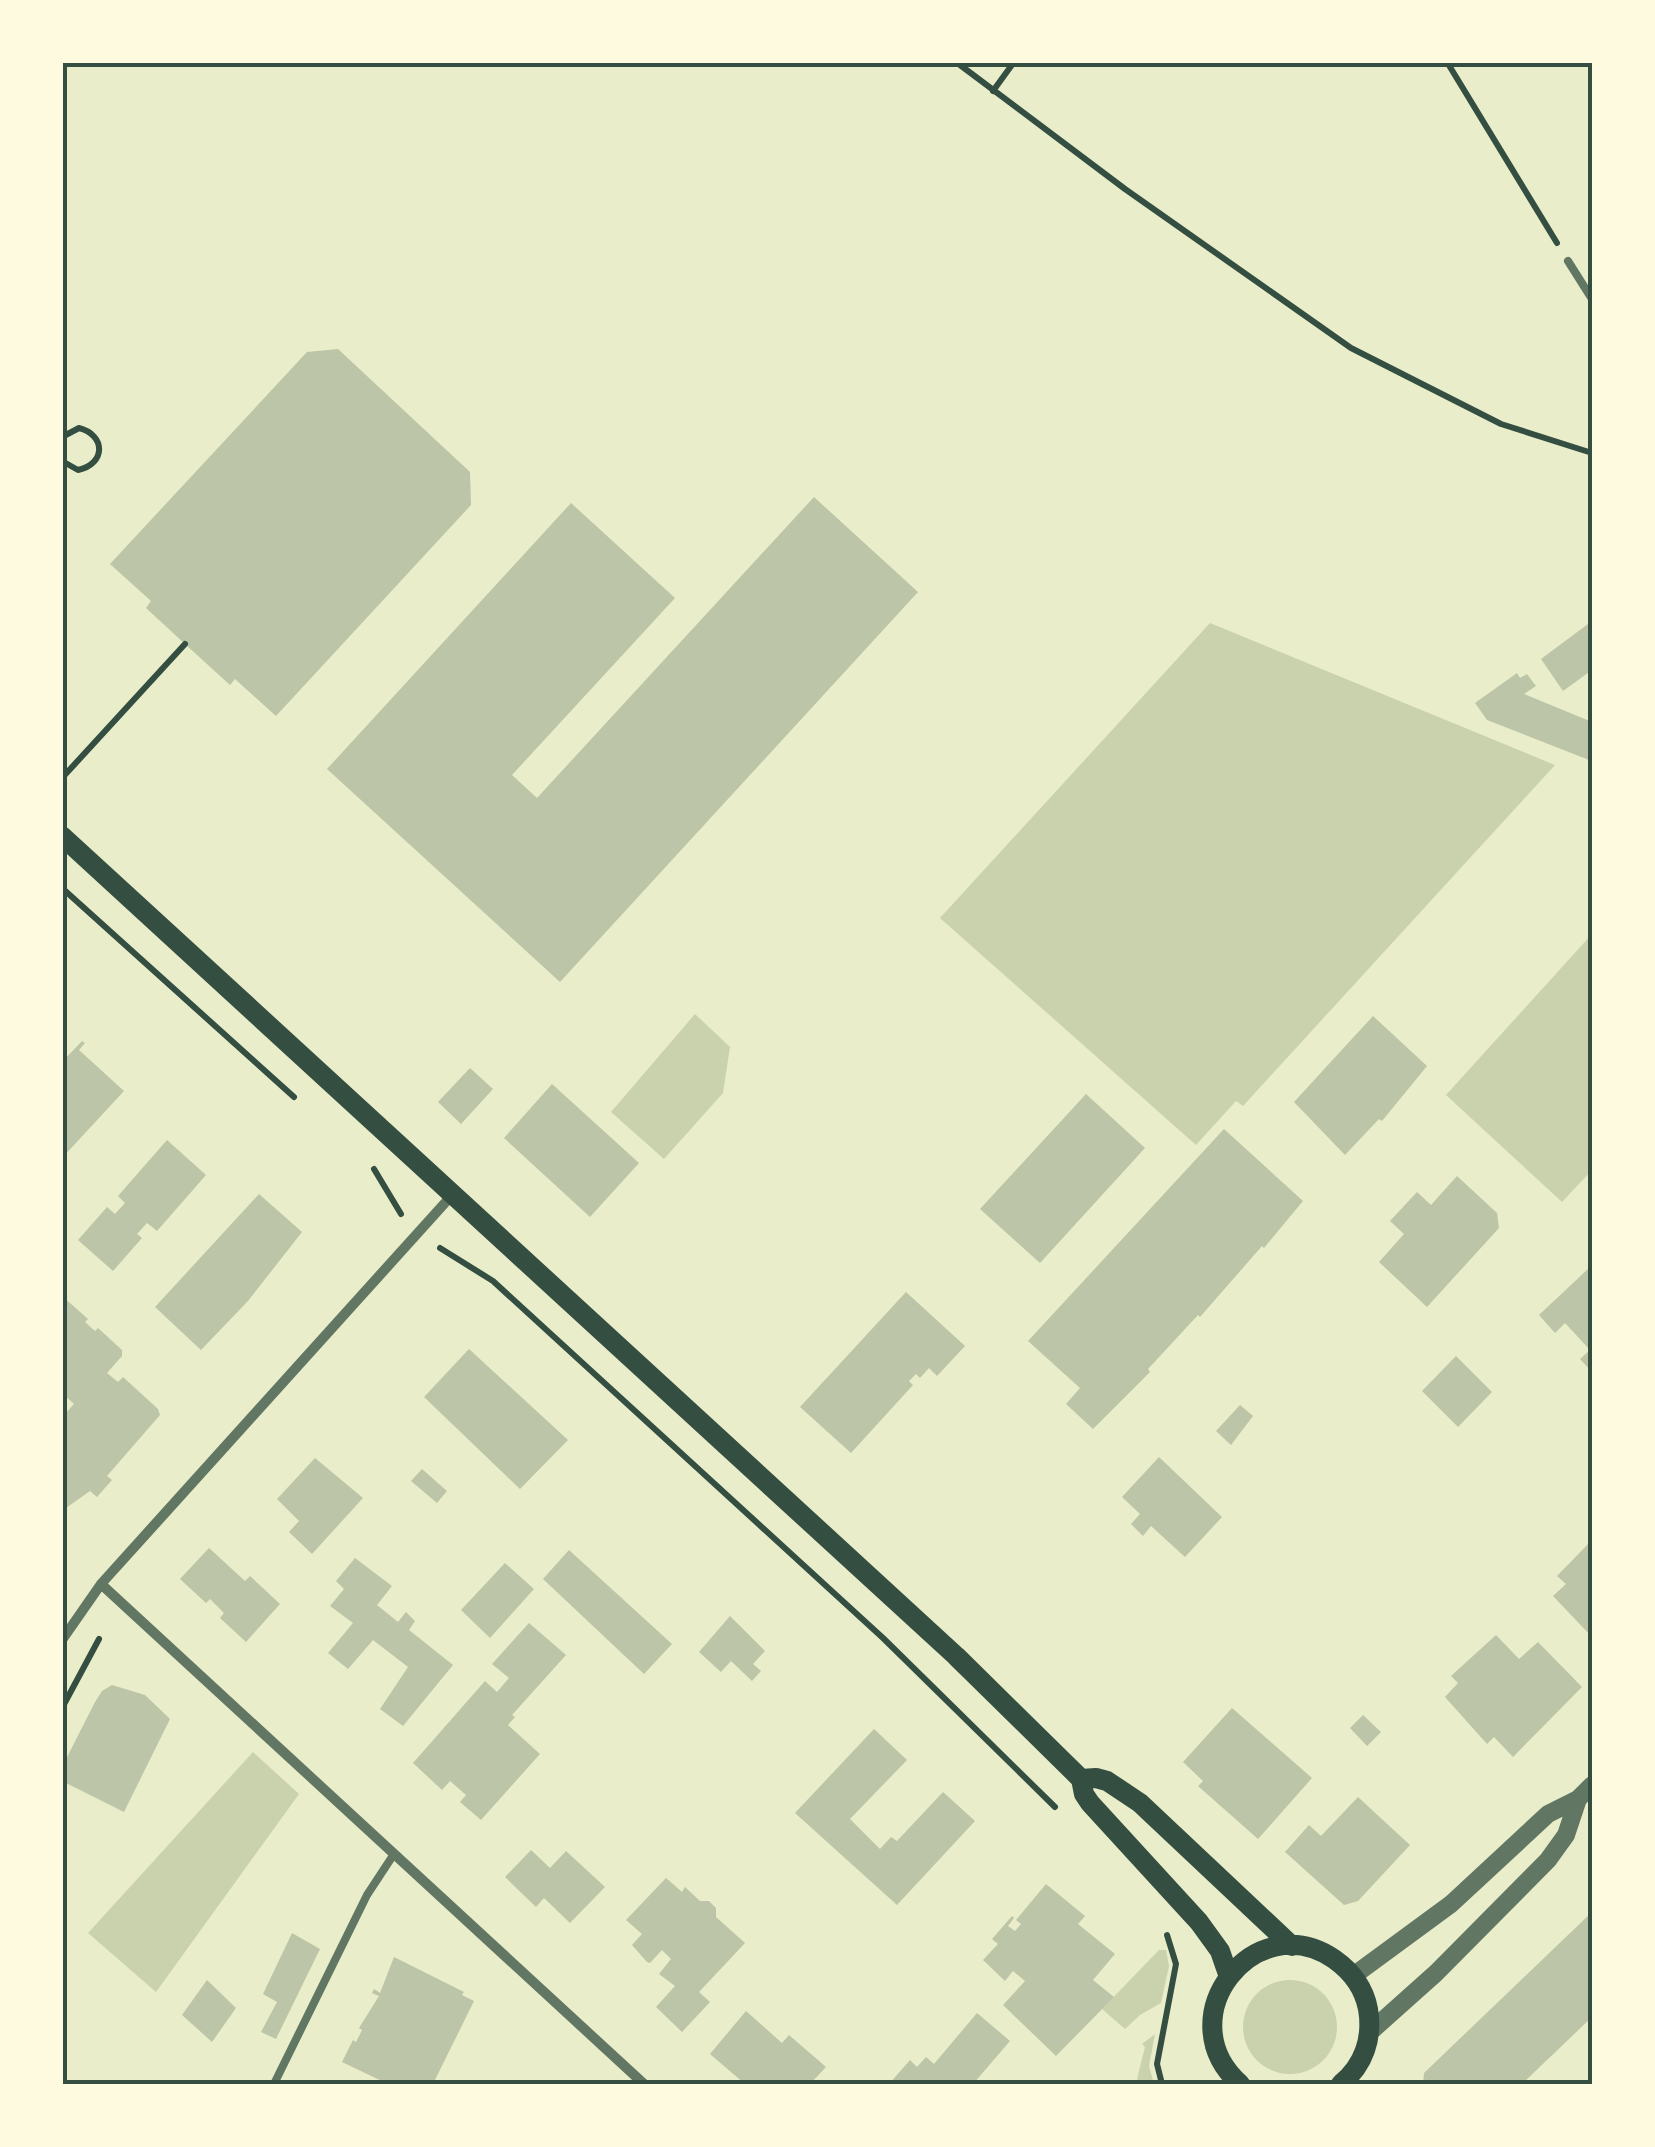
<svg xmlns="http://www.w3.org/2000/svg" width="1655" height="2147" viewBox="0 0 1655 2147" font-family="Quicksand,sans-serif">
<rect width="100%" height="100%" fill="#e9edc9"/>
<!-- green -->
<path fill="#cad2ad" d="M1210 623 1555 765 1243 1106 1236 1101 1196 1145 940 918Z
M1592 934V1170L1562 1202 1446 1095Z
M695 1014 730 1047 723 1093 664 1159 611 1112Z
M253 1752 299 1794 156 1992 88 1933Z
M1159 1950H1166L1169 1966 1161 2003 1140 2015 1125 2029 1102 2009Z
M1243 2027a47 47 0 1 1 94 0a47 47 0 1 1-94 0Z
M1155 2034 1149 2066 1154 2084H1143L1137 2079 1145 2047 1142 2044Z"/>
<!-- building -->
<path fill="#bcc5a7" d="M338 349 470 472 471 505 276 716 235 679 230 685 185 644 146 608 151 601 110 564 307 352Z
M814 497 918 592 560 982 327 769 571 503 675 598 512 775 537 798Z
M1592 621V670L1563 691 1541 659Z
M1517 673 1520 678 1527 674 1536 686 1524 694 1592 722 1589 760 1487 720 1475 703Z
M1373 1016 1427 1066 1382 1121 1379 1119 1345 1155 1294 1102Z
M82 1041 85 1043 79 1050 124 1091 62 1158V1062Z
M470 1068 493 1089 461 1124 438 1102Z
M552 1084 639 1163 590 1217 504 1138Z
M1086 1094 1145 1148 1040 1263 980 1209Z
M1224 1129 1303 1201 1264 1248 1262 1246 1200 1317 1198 1315 1148 1369 1150 1372 1093 1429 1066 1404 1080 1388 1028 1341Z
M167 1140 206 1175 157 1231 147 1223 137 1234 142 1238 113 1271 78 1240 107 1207 115 1214 125 1203 118 1196Z
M1457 1176 1497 1213 1499 1228 1427 1307 1379 1262 1404 1234 1390 1221 1417 1192 1431 1205Z
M259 1194 302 1232 248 1301 201 1350 155 1307Z
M1589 1268 1592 1271V1372L1580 1359 1590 1350 1565 1323 1555 1333 1539 1315Z
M906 1292 965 1346 937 1376 929 1368 920 1378 916 1374 909 1381 913 1385 851 1453 800 1407Z
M62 1296 88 1319 85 1322 95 1331 98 1328 122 1350V1356L107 1373 118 1382 123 1377 158 1409 160 1415 107 1476 112 1480 97 1497 90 1491 66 1508 62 1525V1417L74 1404 62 1393Z
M469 1349 568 1440 520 1489 424 1397Z
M1456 1356 1492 1392 1458 1427 1422 1391Z
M1240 1405 1253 1416 1231 1445 1216 1431Z
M1159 1457 1222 1517 1185 1557 1151 1526 1143 1536 1131 1524 1140 1514 1122 1497Z
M315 1458 363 1498 312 1554 289 1532 299 1521 277 1499Z
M422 1469 447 1491 437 1503 411 1481Z
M1592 1540V1637L1553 1596 1566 1584 1557 1576Z
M209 1548 245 1581 250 1576 280 1604 246 1642 220 1618 224 1613 210 1599 206 1603 180 1579Z
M569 1550 672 1644 644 1674 543 1579Z
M355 1558 392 1586 377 1605 398 1622 406 1612 415 1621 409 1630 453 1665 403 1726 380 1709 408 1667 373 1640 348 1669 328 1653 353 1623 330 1606 344 1589 336 1581Z
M505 1563 534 1589 490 1638 461 1610Z
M730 1616 765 1651 753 1664 761 1671 752 1681 731 1661 721 1672 699 1652Z
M529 1623 566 1655 512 1715 515 1717 508 1725 540 1754 481 1820 460 1802 466 1795 450 1781 442 1790 413 1763 485 1681 497 1692 509 1678 492 1664Z
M1496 1635 1519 1659 1538 1642 1582 1687 1513 1757 1494 1737 1487 1744 1445 1697 1458 1683 1451 1676Z
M112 1685 145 1695 170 1719 124 1812 62 1781V1767L95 1702 102 1691Z
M1232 1708 1312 1778 1258 1839 1198 1786 1203 1781 1183 1762Z
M1363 1715 1381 1732 1367 1746 1350 1728Z
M874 1729 907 1760 850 1819 880 1849 891 1837 897 1841 943 1792 975 1821 897 1905 795 1813Z
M1358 1797 1410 1845 1358 1901 1344 1905 1285 1852 1309 1825 1321 1836Z
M531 1850 550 1868 566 1851 605 1887 570 1923 544 1898 536 1907 505 1877Z
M666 1878 682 1892 685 1887 700 1901H709L716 1908V1917L745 1943 699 1992 710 2002 682 2032 656 2007 675 1986 659 1974 671 1959 662 1950 650 1963 647 1962 632 1945 642 1934 626 1920Z
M1046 1884 1085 1916 1078 1924 1115 1954 1093 1980 1114 1997 1056 2056 1003 2005 1025 1981 1013 1971 1005 1981 983 1960 998 1944 992 1939 1012 1916 1014 1918 1008 1926 1015 1931 1021 1924 1016 1920Z
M1592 1912V2017L1522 2084H1423L1424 2073Z
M292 1933 320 1949 276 2039 261 2032 277 2002 263 1994Z
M394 1957 464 1992 462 1995 474 2001 433 2084H388L342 2062 353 2040 356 2042 362 2030 359 2028 379 1996 372 1993 374 1989 380 1993Z
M207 1980 236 2008 212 2042 182 2015Z
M746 2011 782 2043 789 2035 826 2067 810 2084H745L710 2054Z
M977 2013 1010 2041 973 2084H889L910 2060 917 2067 926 2057 934 2064Z"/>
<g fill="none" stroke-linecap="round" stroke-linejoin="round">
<!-- path -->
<path stroke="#344e41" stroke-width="6" d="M956 62 1125 189 1351 348 1501 424 1592 453
M1447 62 1557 243
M993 91 1014 62
M62 437 79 428C106 435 106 464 78 470L62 461
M62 778 185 644
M62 888 294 1097
M374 1169 401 1214
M440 1248 493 1281 883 1638 1055 1807
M62 1708 99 1639
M1162 2084 1157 2064 1176 1964 1167 1935"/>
<!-- service -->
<path stroke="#617663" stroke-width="8" d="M1568 261 1592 299
M274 2084 367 1895 394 1854"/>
<!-- minor -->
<path stroke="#617663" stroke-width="10" d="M101 1584 644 2084
M62 1640 101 1584 453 1194"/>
<!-- tertiary -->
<path stroke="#617663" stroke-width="18" d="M1353 1976 1451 1904 1548 1814 1578 1799 1592 1785
M1370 2032 1436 1973 1548 1860 1566 1835 1578 1799"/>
<!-- secondary -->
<path stroke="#344e41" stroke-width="20" d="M62 836 956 1656 1081 1779 1084 1794 1090 1803 1199 1922 1220 1951 1229 1977
M1081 1779 1096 1778 1107 1781 1140 1803 1292 1946
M1240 2084C1166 2018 1255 1905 1334 1959 1351 1971 1364 1988 1368 2009 1373 2038 1364 2065 1341 2084"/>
</g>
<!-- border -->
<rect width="1655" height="2147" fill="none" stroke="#fefae0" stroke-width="130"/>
<rect x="65" y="65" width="1525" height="2017" fill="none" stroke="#344e41" stroke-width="4"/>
</svg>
